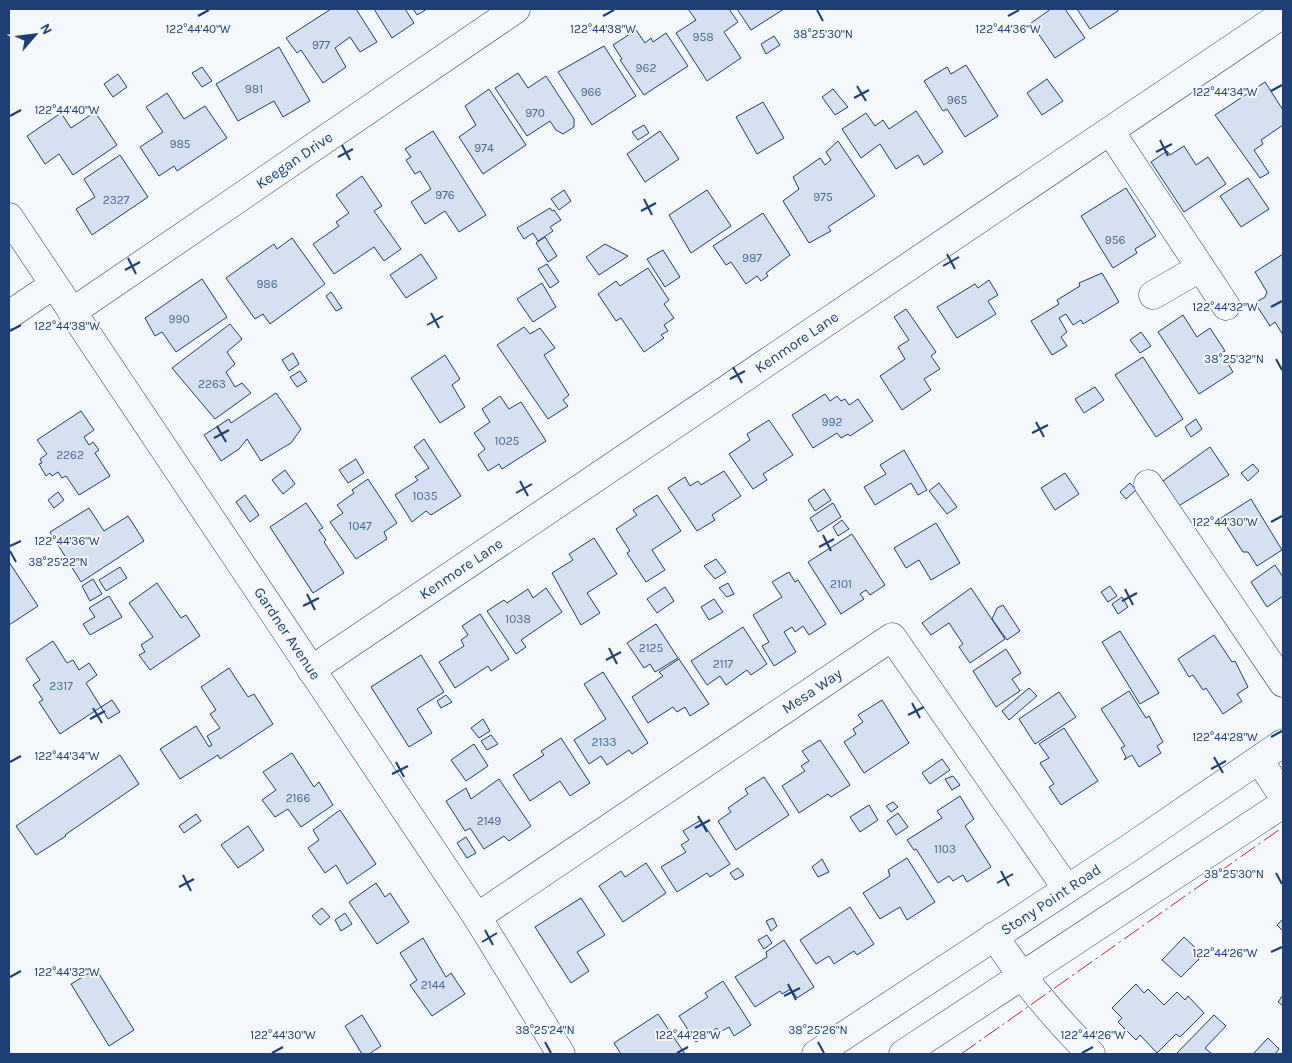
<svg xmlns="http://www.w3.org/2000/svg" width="1292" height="1063" viewBox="0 0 1292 1063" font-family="Karla,sans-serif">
<rect width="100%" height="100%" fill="#f4f7fb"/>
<!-- building -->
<path fill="#d5e0f0" stroke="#1d3f73" d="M331 9H356L377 42 360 52 350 37 335 48 346 67 323 83 301 50 297 53 286 38Z
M374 9H405L414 23 392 38Z
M413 9H427L417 15Z
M688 9H729L738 22 724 32 741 58 707 81 676 33 696 20Z
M737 9H784L751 30Z
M1051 9H1065L1085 38 1055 58 1031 23Z
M1077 9H1117L1118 11 1090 29Z
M636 30 645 43 651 38 653 42 666 33 688 66 644 95 620 60 622 59 613 45Z
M774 36 780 45 766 54 761 44Z
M604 46 636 96 592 125 558 72Z
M279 47 310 101 283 117 274 101 238 121 216 84Z
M966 65 998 116 965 137 947 109 943 111 924 81 947 67 951 74Z
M202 67 212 81 202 87 192 73Z
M518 73 528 88 546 76 574 119V127L563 134 556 130 550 121 527 136 495 88Z
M118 74 127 87 113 97 104 84Z
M1047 79 1063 101 1042 115 1027 93Z
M1265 82 1283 110V125L1261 140 1263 144 1254 150 1269 173 1260 178 1215 115Z
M489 89 526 145 483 174 459 137 476 125 465 106Z
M833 89 848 107 835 115 822 97Z
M167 93 184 119 205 106 227 138 177 171 174 166 159 176 140 147 163 132 146 107Z
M763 102 784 138 757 154 736 117Z
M916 111 943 152 924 165 918 155 896 169 880 144 861 158 842 129 866 113 875 126 883 120 889 129Z
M95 112 117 145 73 175 59 154 45 164 27 136 61 113 71 128Z
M644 125 649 133 638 140 632 132Z
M433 131 486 215 459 232 445 211 425 224 411 202 431 189 420 171 415 174 406 160 411 157 405 149Z
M660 131 679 159 645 182 627 154Z
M838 141 875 196 828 227 831 231 809 243 783 201 799 189 793 177 820 158 825 165 831 160 826 152Z
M1184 146 1196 165 1208 157 1226 184 1184 212 1151 162 1167 151 1170 155Z
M120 155 148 197 92 235 76 209 95 197 84 179Z
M362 176 382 206 374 211 401 249 384 261 374 247 334 274 313 244 339 226 336 222 349 213 336 195Z
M1248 178 1269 209 1241 227 1220 196Z
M1126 188 1156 236 1135 249 1137 253 1113 268 1081 216Z
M564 190 571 201 559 210 551 199Z
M707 190 731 226 691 253 669 215Z
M550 208 552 211 554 210 561 220 550 227 553 231 538 241 533 233 524 239 517 228Z
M763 213 790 255 766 273 768 276 761 281 757 276 746 284 731 262 726 265 713 246Z
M545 237 557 256 548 262 536 243Z
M292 238 325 284 270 324 263 314 255 319 226 278 274 244 277 249Z
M605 244 628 256 599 275 586 257Z
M663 250 680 277 665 287 647 259Z
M421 254 437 278 406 298 390 275Z
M1283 254V335L1275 322 1270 326 1255 303 1265 297 1267 292 1255 272Z
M547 264 559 282 550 288 538 269Z
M648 268 669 300 664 304 674 318 664 325 668 331 661 335 664 338 644 352 621 318 616 321 598 294 616 281 620 286Z
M1102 273 1119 302 1083 324 1081 320 1073 325 1066 314 1059 318 1067 332 1061 337 1067 346 1052 355 1031 321 1059 304 1057 300 1080 286 1079 283Z
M202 279 227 317 176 352 162 332 155 336 145 318Z
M989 280 998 295 988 301 996 314 957 338 937 307 975 284 978 288Z
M542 283 556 307 533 322 517 299Z
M331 292 342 308 336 311 326 296Z
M906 309 936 352 931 356 940 369 924 379 931 390 902 410 880 376 905 359 898 347 909 340 894 317Z
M1183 315 1197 337 1210 328 1225 351 1221 353 1233 372 1199 394 1158 332Z
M230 324 242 339 227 352 235 364 226 372 235 387 242 383 251 393 215 419 172 368Z
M524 327 530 334 540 328 555 348 544 355 569 395 563 400 568 406 548 419 497 345Z
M1141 332 1151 346 1140 353 1130 340Z
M293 353 299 364 289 371 282 360Z
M445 355 460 379 452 385 465 407 440 423 411 378Z
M1143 357 1183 419 1156 437 1115 375Z
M300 371 307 381 297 387 290 377Z
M1095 387 1104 400 1084 413 1075 399Z
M276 393 301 429 291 443 261 461 247 439 239 449 221 461 204 435 229 419 231 423Z
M825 394 830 401 837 396 841 401 845 399 849 405 858 399 873 421 850 436 848 434 841 438 837 433 813 448 792 415Z
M500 396 509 409 521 402 546 441 502 469 499 464 488 471 478 455 485 449 474 433 490 422 482 409Z
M81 411 94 430 84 437 89 445 93 442 99 450 95 453 110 476 79 495 66 476 62 478 58 472 52 476 50 473 46 476 39 464 42 463 40 459 47 454 37 440Z
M1196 419 1202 429 1191 437 1185 427Z
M769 420 793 455 763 474 767 480 753 489 729 454 750 440 747 434Z
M424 439 461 496 431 515 426 511 412 522 395 495 418 480 415 477 429 468 414 447Z
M1210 447 1229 475 1172 510 1156 486Z
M904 450 927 490 918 495 911 483 875 505 864 487 886 474 880 465Z
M356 459 364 473 348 483 339 470Z
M1253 464 1259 471 1248 481 1241 473Z
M285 470 295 484 283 494 272 480Z
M724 471 741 496 712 515 715 520 697 531 668 488 685 477 690 486 698 481 701 485Z
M1065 473 1079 494 1055 510 1041 488Z
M368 479 397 523 384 532 387 539 356 559 330 522 343 513 337 505 354 493 352 490Z
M939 483 957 507 947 514 929 491Z
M1130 483 1136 490 1126 499 1120 492Z
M824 489 831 500 815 511 808 500Z
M58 492 64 500 54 508 48 500Z
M245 495 259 515 250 522 236 502Z
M657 495 681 531 652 550 665 570 646 582 627 553 630 551 616 529 637 515 633 510Z
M1251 499 1282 550 1257 566 1248 552H1243L1221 518Z
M306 503 323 528 319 530 326 540 324 542 344 573 313 593 270 527Z
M833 503 841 517 818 532 810 518Z
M89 508 104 531 128 516 144 541 81 582 50 532Z
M842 520 849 529 838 536 833 527Z
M936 523 960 563 931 580 919 560 906 568 894 548Z
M852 534 885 585 870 595 866 590 860 594 864 599 841 614 808 562Z
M594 538 617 574 587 593 600 613 581 625 552 573 573 560 569 554Z
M716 559 726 572 715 579 704 566Z
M9 562 38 606 9 625Z
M1275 565 1283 577V596L1267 607 1251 582Z
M120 567 127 578 106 591 99 580Z
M789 572 795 582 798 580 826 624 809 635 803 626 795 632 792 627 784 632 796 652 774 666 762 646 769 642 753 615 782 597 772 582Z
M93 579 102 594 90 601 82 586Z
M157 583 181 618 186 615 200 636 150 670 139 655 145 652 141 645 153 637 129 603Z
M728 583 734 594 727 597 719 588Z
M1110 586 1117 596 1108 602 1101 592Z
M665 587 674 601 657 613 647 599Z
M546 588 562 612 521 640 526 647 516 654 487 611 504 600 507 603 528 589 533 598Z
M971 588 1005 639 970 663 959 647 963 644 949 623 931 635 922 623Z
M109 596 122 617 90 635 83 624 95 617 89 608Z
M1122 597 1128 607 1118 614 1112 604Z
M714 599 723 612 709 620 701 607Z
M1003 605 1020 631 1007 640 992 619 997 608Z
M480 614 509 659 491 671 488 666 455 688 439 662 464 646 461 640 468 635 462 626Z
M656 624 678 658 655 672 650 664 644 668 627 643Z
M743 627 767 664 751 675 747 670 726 685 720 676 707 685 691 661Z
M1120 631 1159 693 1140 704 1102 642Z
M1214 635 1232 662 1235 661 1248 687 1237 694 1242 701 1223 714 1206 688 1203 690 1193 675 1189 677 1178 659Z
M53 641 67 663 73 660 79 670 89 663 97 675 86 683 101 707 60 734 39 702 43 700 33 685 40 680 26 659Z
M1006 649 1021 673 1012 679 1020 691 996 707 973 671Z
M421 655 444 692 417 709 432 733 409 747 371 687Z
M679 659 709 704 690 716 685 707 677 712 673 707 648 723 632 697 663 676 659 672Z
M229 668 248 697 254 694 273 724 220 759 218 755 180 779 160 749 196 726 209 747 212 745 207 736 220 728 210 714 216 710 201 687Z
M603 672 648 743 632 754 629 750 607 765 601 756 589 764 574 740 606 719 584 684Z
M1029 688 1037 696 1009 720 1002 711Z
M1129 691 1146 718 1149 716 1163 742 1157 746 1161 753 1139 767 1132 755 1124 760 1126 757 1121 748 1125 746 1101 709Z
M1059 692 1076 717 1035 744 1019 719Z
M446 695 452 702 441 708 437 701Z
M112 700 120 712 108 719 101 707Z
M882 700 909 743 864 773 844 742 856 734 853 729 863 722 858 715Z
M483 719 490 731 479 738 471 728Z
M1064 728 1098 781 1061 805 1049 787 1054 784 1040 763 1049 758 1039 744Z
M491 735 498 744 487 750 481 741Z
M561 738 590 783 570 796 560 781 530 801 513 775 544 755 541 751Z
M820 740 850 785 831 797 828 794 799 813 782 786 805 771 801 766 809 761 802 751Z
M474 744 488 766 466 781 451 760Z
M292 753 314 787 319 782 333 805 301 827 288 809 275 817 262 800 276 790 263 772Z
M120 755 139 784 65 835 66 836 36 855 16 826Z
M942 759 950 770 930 784 922 773Z
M953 776 960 785 952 790 945 779Z
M764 777 789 815 736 850 718 821 731 812 728 808 748 794 745 789Z
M499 779 531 826 509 841 504 836 484 849 470 828 465 831 446 801 466 788 471 799Z
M960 796 974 819 965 826 991 867 967 882 963 875 953 881 949 876 938 883 916 849 914 850 907 840 942 818 937 811Z
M893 802 898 807 891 812 886 806Z
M869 805 878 820 860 832 850 817Z
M340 810 376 864 347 884 336 865 325 873 308 848 319 840 313 830Z
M898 813 908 827 896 835 887 821Z
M196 814 201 821 184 833 179 826Z
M701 820 730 864 710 877 707 873 677 892 661 867 686 852 681 845 689 840 683 831Z
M248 826 264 850 238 868 221 845Z
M466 837 476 853 467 858 457 843Z
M907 858 935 902 907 920 900 907 880 919 863 893 890 876 888 870Z
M822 859 829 872 818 877 812 867Z
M646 863 666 893 623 922 599 886 621 871 625 877Z
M738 868 744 875 735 880 730 873Z
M376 883 385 897 390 893 409 922 377 944 349 902Z
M581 898 605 935 577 952 589 971 571 983 535 927Z
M850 907 874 944 857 955 854 951 834 964 829 956 816 964 800 940Z
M322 908 330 917 320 925 312 916Z
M345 913 352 924 341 931 335 920Z
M773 918 777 926 771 931 766 921Z
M1283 919V931L1277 925Z
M767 935 772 943 764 949 758 940Z
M1184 937 1203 955 1181 977 1162 960Z
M423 938 446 977 451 973 465 994 432 1016 410 985 417 980 400 953Z
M784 940 814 987 797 998 791 989 782 994 780 991 755 1007 735 977 767 957 766 952Z
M96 969 134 1030 109 1046 71 984Z
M723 981 751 1025 734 1036 729 1027 720 1032 717 1028 696 1042 679 1016 708 997 705 993Z
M1136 984 1144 993 1148 989 1164 1005 1177 992 1185 1000 1188 996 1204 1013 1180 1037 1176 1034 1157 1053 1140 1035 1136 1040 1118 1022 1122 1018 1112 1008Z
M1283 995V1006L1278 1002Z
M658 1014 685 1054H621L614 1043Z
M362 1015 381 1046 369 1054H362L345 1026Z
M1214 1015 1226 1026 1205 1048 1212 1054H1176Z
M1268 1038 1279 1049 1275 1054H1253Z"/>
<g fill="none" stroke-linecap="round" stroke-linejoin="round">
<defs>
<g id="minor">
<path d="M1110 131 1226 306"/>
<path id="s1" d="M9 217 477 917 561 1054"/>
<path d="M1153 295 1200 268"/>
<path id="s2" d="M72 312 516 9"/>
<path d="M9 315 53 285"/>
<path d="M1148 484 1283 683"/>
<path id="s3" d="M311 670 1283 14"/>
<path d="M1259 760 1283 796"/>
<path id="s4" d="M477 917 892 637 1067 889"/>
<path d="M994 936C1023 980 1054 1017 1091 1054"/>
</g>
<g id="major">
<path id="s5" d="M816 1054 1131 847 1283 743"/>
<path d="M903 1054 1283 804"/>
</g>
</defs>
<!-- minor casing -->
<use href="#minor" stroke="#1d3f73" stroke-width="29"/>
<!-- major casing -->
<use href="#major" stroke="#1d3f73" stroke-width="29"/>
<!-- minor -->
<use href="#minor" stroke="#f4f7fb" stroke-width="28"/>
<!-- major -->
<use href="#major" stroke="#f4f7fb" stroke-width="28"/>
<!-- power -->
<path stroke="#c62828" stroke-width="1" stroke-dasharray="18 4 2.5 4" stroke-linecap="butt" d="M961 1054 1283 827"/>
</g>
<!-- ticks -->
<path fill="none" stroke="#1d3f73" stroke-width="2" d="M817 10 823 21M198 16 209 10M603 16 614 10M1008 16 1019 10M857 86 866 101M1271 91 1282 85M854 98 869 90M10 116 21 110M1160 140 1168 156M342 145 350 160M1156 152 1172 144M338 157 353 149M644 199 652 215M641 211 656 203M947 254 955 269M128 258 136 274M943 266 959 257M125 270 140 262M1271 307 1282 301M431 313 439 328M427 325 443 316M10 331 21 325M1276 359 1282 370M733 367 742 383M730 379 745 371M1036 422 1044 437M217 426 226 442M1032 433 1048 425M214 438 229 430M520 481 528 496M516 493 532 484M1271 522 1282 516M823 535 831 551M10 546 21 541M819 547 834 539M10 551 16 562M1125 589 1133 605M307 594 315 610M1122 601 1137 593M303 606 319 598M609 648 617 664M606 660 621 652M912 703 920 718M93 708 102 723M908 715 924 707M90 719 105 711M1271 737 1282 731M1214 757 1223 773M10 762 21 756M396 762 404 777M1211 769 1226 761M392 774 408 766M698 816 707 832M695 828 710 820M1001 871 1009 886M1276 873 1282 884M183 875 191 891M997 883 1013 874M179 887 194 879M485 930 493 945M482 942 497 933M1271 952 1282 947M10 977 21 971M788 984 796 1000M784 996 800 988M545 1042 551 1053M818 1042 824 1053M272 1053 283 1047M677 1053 688 1047M1082 1053 1093 1047"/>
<g text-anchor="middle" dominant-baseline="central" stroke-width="4" stroke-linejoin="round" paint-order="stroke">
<!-- number labels -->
<g font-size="12" fill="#4b6792">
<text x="703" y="37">958</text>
<text x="321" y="45">977</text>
<text x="646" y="68">962</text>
<text x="254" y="89">981</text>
<text x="591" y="92">966</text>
<text x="957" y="100">965</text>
<text x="535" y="113">970</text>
<text x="180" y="144">985</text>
<text x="484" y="148">974</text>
<text x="445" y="195">976</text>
<text x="823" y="197">975</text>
<text x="116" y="200">2327</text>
<text x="1115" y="240">956</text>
<text x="752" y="258">987</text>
<text x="267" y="284">986</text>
<text x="179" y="319">990</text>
<text x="212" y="384">2263</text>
<text x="832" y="422">992</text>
<text x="507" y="441">1025</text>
<text x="70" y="455">2262</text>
<text x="425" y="496">1035</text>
<text x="360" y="526">1047</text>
<text x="841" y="584">2101</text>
<text x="518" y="619">1038</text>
<text x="651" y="648">2125</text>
<text x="723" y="664">2117</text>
<text x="61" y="686">2317</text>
<text x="604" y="742">2133</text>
<text x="298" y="798">2166</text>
<text x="489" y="821">2149</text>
<text x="945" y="849">1103</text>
<text x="433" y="985">2144</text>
</g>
<!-- street labels -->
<g font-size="15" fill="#1d3f73" stroke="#f4f7fb">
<text stroke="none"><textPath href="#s2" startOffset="269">Keegan Drive</textPath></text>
<text stroke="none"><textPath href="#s3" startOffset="586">Kenmore Lane</textPath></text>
<text stroke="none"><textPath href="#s3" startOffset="181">Kenmore Lane</textPath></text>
<text stroke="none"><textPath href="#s1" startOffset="501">Gardner Avenue</textPath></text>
<text stroke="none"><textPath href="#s4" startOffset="404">Mesa Way</textPath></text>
<text stroke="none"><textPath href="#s5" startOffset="281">Stony Point Road</textPath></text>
</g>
</g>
<g font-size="12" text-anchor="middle" fill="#1d3f73" stroke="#f4f7fb" stroke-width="4" stroke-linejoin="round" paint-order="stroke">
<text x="198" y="33">122°44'40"W</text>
<text x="603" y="33">122°44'38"W</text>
<text x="1008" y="33">122°44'36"W</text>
<text x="823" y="38">38°25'30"N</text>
<text x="1225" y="96">122°44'34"W</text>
<text x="67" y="114">122°44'40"W</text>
<text x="1225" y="311">122°44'32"W</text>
<text x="67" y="330">122°44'38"W</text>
<text x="1234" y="363">38°25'32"N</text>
<text x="1225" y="526">122°44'30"W</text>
<text x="67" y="545">122°44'36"W</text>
<text x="58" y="566">38°25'22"N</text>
<text x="1225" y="741">122°44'28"W</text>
<text x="67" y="760">122°44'34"W</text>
<text x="1234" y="878">38°25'30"N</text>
<text x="1225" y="957">122°44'26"W</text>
<text x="67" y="976">122°44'32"W</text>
<text x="545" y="1034">38°25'24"N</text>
<text x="818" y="1034">38°25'26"N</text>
<text x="283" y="1039">122°44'30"W</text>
<text x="688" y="1039">122°44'28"W</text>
<text x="1093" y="1039">122°44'26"W</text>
</g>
<!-- border -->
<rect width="1292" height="1063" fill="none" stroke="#1d3f73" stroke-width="20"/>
<!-- north arrow -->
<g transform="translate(35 35) rotate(62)" stroke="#f4f7fb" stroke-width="4" paint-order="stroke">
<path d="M0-4L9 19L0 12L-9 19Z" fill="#1d3f73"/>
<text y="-8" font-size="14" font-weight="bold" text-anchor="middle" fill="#1d3f73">N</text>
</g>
</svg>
